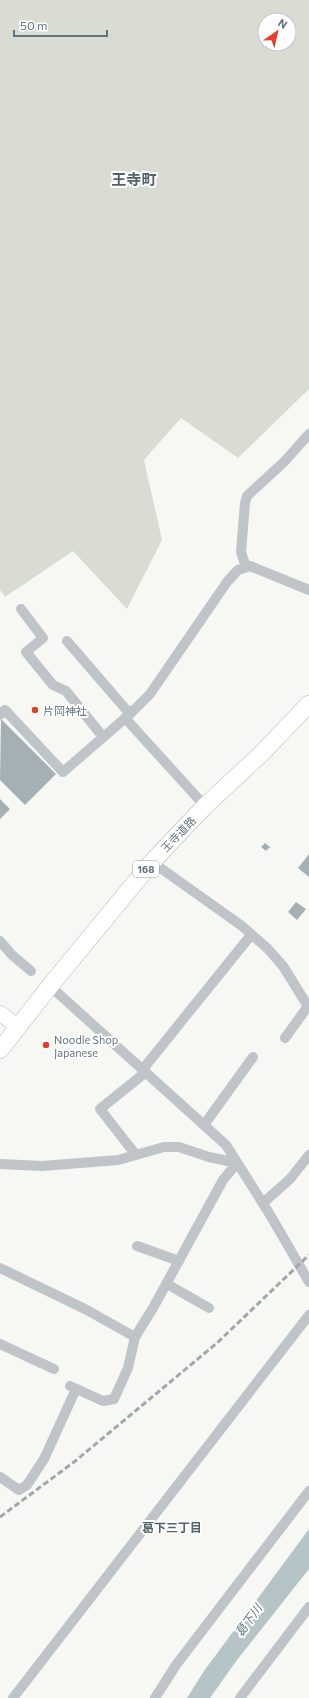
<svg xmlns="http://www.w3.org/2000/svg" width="309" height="1698" viewBox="0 0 309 1698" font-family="Commissioner,'Noto Sans JP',sans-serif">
<rect width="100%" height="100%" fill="#f7f7f4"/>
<!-- green -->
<path fill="#d8dcd3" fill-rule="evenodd" d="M0 0H309V389L238 458 181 418 144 460 162 540 127 609 73 551 5 597 0 590ZM265 20H289V44H265Z"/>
<!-- water -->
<path fill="#b5c5c7" d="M309 1529V1569L237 1660 210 1698H187L204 1671Z"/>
<!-- building -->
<path fill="#a5b0b4" d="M1 719 56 774 25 805 0 780Z
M0 799 10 809 0 819Z
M265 843 270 847 266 851 261 847Z
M309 854V877L298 868Z
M296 902 306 909 297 920 288 912Z"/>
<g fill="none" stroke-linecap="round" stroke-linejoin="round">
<defs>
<path id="secondary" d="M0 1013 18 1027"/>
<path id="trunk" d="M0 1050 50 986 152 862 205 806 260 755 309 704"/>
</defs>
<!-- secondary casing -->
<use href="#secondary" stroke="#b0b8bb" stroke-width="16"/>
<!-- trunk casing -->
<use href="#trunk" stroke="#b1b7ba" stroke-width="18"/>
<!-- minor -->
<path stroke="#bec4c7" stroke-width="10" d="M246 567 241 552 245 503 247 496 284 462 309 434
M21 609 43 638 26 652 53 685 66 691 103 737
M67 641 130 714
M0 715 5 710 63 772 130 714 150 694 227 582 238 570 250 566 309 590
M125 718 205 806
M152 862 242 926 268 949 283 966 309 1008
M0 941 12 955 31 971
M50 986 226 1145 269 1213 309 1282
M285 1038 308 1006
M143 1069 251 935
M204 1125 253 1057
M136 1155 100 1109 146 1072
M0 1164 42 1166 118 1160 164 1147H179L209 1157 237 1163 223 1180 153 1308 135 1337 128 1368 114 1399 103 1401 70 1386
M263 1203 290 1179 309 1155
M137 1246 179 1261
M0 1268 85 1309 135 1337
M167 1284 209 1308
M0 1344 54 1369
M0 1477 19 1490 27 1485 44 1459 76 1389
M13 1698 309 1315
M155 1698 176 1665 309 1491
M240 1698 309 1607"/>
<!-- secondary -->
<use href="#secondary" stroke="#fff" stroke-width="15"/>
<!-- trunk -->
<use href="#trunk" stroke="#fff" stroke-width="17"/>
<!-- rail -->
<path stroke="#9fa8ac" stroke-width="3" stroke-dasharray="6 3" stroke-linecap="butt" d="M0 1517 74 1462 217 1343 309 1255"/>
</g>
<!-- markers -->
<g fill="#e23f2a" stroke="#fff" stroke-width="1.5">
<circle cx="35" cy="710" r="4"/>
<circle cx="46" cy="1045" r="4"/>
</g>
<g text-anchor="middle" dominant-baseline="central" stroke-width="4" stroke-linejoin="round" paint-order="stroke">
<!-- shield labels -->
<rect fill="#fff" stroke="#919fa5" stroke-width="1" x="133" y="861" width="26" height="16" rx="3"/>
<g font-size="10" font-weight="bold" fill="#62767f">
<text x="146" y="869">168</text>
</g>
<!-- poi labels -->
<g font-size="11" fill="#62767f" stroke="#fff" text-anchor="start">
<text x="43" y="710">片岡神社</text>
<text x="54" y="1039">Noodle Shop<tspan x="54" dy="13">Japanese</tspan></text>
</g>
<!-- street labels -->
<g font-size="11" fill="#62767f" stroke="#fff">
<text transform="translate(178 834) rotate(-46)">王寺道路</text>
</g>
<!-- neighbourhood labels -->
<g font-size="12" font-weight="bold" fill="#54636a" stroke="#fff">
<text x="172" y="1527">葛下三丁目</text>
</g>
<!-- water labels -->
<g font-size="12" font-style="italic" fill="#5e767a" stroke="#fff">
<text transform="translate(248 1620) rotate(-54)">葛下川</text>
</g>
<!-- district labels -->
<g font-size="15" font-weight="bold" fill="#54636a" stroke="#fff">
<text x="134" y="179">王寺町</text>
</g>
</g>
<!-- north arrow -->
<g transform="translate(277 32) rotate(34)"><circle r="19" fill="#ffffff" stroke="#c0c8cc"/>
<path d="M0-3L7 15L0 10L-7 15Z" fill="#e23f2a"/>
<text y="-6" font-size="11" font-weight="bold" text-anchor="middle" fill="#62767f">N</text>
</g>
<!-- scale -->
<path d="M14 30v6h93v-6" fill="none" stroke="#62767f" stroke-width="2"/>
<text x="20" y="30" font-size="12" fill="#62767f" stroke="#ffffff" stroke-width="3" paint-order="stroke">50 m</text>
</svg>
